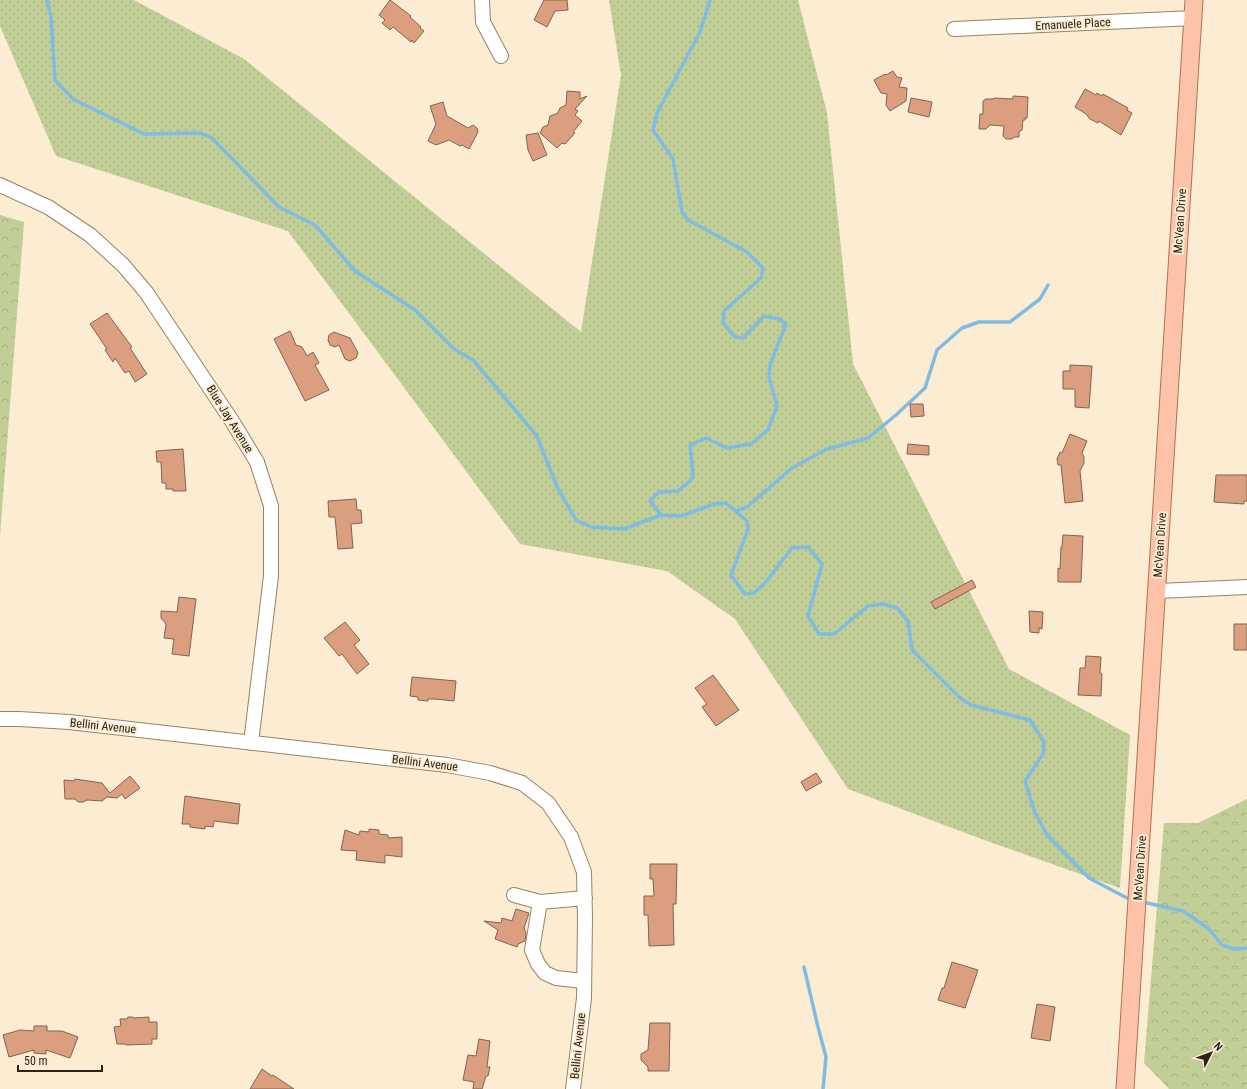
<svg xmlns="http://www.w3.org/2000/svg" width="1247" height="1089" viewBox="0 0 1247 1089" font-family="'Roboto Condensed',sans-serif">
<defs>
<pattern id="grass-dots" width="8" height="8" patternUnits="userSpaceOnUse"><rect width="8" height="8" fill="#c1ce96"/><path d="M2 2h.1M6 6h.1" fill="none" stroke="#a6b181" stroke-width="1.8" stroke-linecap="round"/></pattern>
<pattern id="forest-crowns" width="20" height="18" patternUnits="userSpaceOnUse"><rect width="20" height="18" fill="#c1ce96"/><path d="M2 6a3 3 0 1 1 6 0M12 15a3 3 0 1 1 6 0" fill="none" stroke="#a6b181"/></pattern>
</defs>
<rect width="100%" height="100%" fill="#fcecd1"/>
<!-- grass -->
<path fill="url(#grass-dots)" d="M0 0H134L244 59 581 332 621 75 609 0H798L827 113 853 364 1009 669 1130 735 1120 888 987 841 848 789 735 619 667 571 520 544 288 231 56 156 0 26Z"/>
<!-- forest -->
<path fill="url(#forest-crowns)" d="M0 215 24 222 0 536Z
M1247 799V1089H1169L1144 1063 1164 823H1198Z"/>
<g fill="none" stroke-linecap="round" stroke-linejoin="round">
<!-- stream -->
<path stroke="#7fbce3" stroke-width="3.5" d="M47 0 51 17 55 80 73 99 144 134 200 133 212 138 279 207 315 225 355 271 415 310 454 349 473 360 537 436 557 487 576 520 591 527 624 529 661 515 681 516 714 504 726 503 747 521 748 529 731 575 745 594 754 593 765 583 792 548 808 547 822 564 808 616 819 634H834L868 606 883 604 897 608 908 621 912 650 960 698 971 705 1030 720 1044 742 1043 754 1025 781 1035 813 1047 835 1089 878 1127 898
M736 511 747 507 792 468 827 449 868 438 896 415 925 388 937 350 962 328 979 322H1010L1040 299 1048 285
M661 515 650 501 659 492 678 491 690 481 693 476 690 445 706 438 727 448 751 444 768 430 777 406 769 377 770 365 786 324 779 319 764 316 743 338 735 337 723 323 724 311 761 278 763 268 747 252 688 220 682 212 673 159 653 130 657 113 700 32 710 0
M1147 903 1183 911 1208 928 1222 945 1234 949 1247 948
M804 967 818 1027 826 1057 823 1089"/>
</g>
<!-- building -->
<path fill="#db9f80" stroke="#826252" d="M390 0 411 16 410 17 421 27 420 28 424 31 414 43 412 40 411 42 393 27 390 30 382 23 385 20 379 15Z
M544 0H567L568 10 555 11 547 27 534 20Z
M893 71 897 77 902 78 899 87 907 88 906 101 890 111 886 105 887 94 881 93 874 80 885 74 886 75Z
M1085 89 1096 95 1097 93 1102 96 1103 94 1128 108 1127 110 1132 113 1121 135 1099 121 1098 123 1090 119 1086 114 1075 107Z
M567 91 580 92V99L587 96 575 109 578 111 575 115 582 121 573 132 575 133 565 144 562 143 557 148 540 133 543 127 548 125 550 116 558 113 560 108 566 105Z
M1013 96 1028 97 1027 118H1025V120H1023L1022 130 1019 132V137H1014L1012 139H1006L1003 136 1004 126 990 125 986 129H979L980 114H983V101L986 99H994V98L1013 99Z
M911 98 932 102 929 117 908 112Z
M443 102 447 116 468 128 473 125 477 128 478 132 469 149 462 145 460 146 449 140 436 145 428 141 436 124 430 106Z
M538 133 547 155 533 161 528 150 526 135Z
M107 313 132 347 130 348 147 374 135 382 129 371 125 373 115 358 113 362 105 350 107 349 90 324Z
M290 331 296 345 302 347 307 356 313 352 319 363 315 365 329 390 305 401 274 339Z
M334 332 350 338 358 353 356 358 350 361 345 359 339 345 335 347 330 345 328 340 329 335Z
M1070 365 1092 366 1089 408 1075 407V389H1063V371H1070Z
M910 404H923L924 416 911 417Z
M1070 434 1087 441 1082 453 1084 457V463L1080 471 1083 501 1065 503 1061 465H1058L1057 459 1060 452 1062 453Z
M908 444 929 446V455L907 454Z
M183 449 186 491H173V489H166V483H162L161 462H157L156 451Z
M1216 475H1247V501H1244V504L1214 502Z
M356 499 357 510H361L362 523 351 524 353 548 338 549 335 517H329L328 501Z
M1063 535 1083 536 1081 582H1058V568L1060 569 1061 547H1062Z
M972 580 976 587 935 609 931 602Z
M179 597 196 599 189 656 172 654 174 639 164 638 166 624 161 618V611L177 612Z
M1029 611 1043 612 1042 629 1039 628V633L1030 632Z
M345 622 360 640 354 645 369 664 357 674 342 654 339 656 324 638Z
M1234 624H1247V650H1234Z
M1086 656 1101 657 1100 673 1102 674 1101 696 1078 695 1080 668H1085Z
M713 675 739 710 716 726 702 707 707 704 695 688Z
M412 677 456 681 454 701 435 699H428V701L418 700V697L410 696Z
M816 773 822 782 806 791 801 782Z
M130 776 140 788 125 799 122 794 117 798 107 797 102 801 87 800 83 802H78L75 799H65L64 780 74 781 75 779 102 783 110 793Z
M185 796 240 804 238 824 214 821 213 827 205 826V829L190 827V824H182Z
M369 829 379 830V834L388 835V838L402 837V857L385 855V863L356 860 357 851 341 850 345 830 359 835 360 831 369 832Z
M650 864H677L676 904H673L674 945 649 946 648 915H644V896H654L653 879H650Z
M516 909 529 913 524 928 526 933 525 941 518 944 517 947 495 939 498 930 484 921 501 923 502 918 512 921Z
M952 962 978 970 965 1008 938 1000 942 988H944Z
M1037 1004 1055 1007 1050 1041 1031 1038Z
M128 1017H132L134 1018 149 1017V1022H157V1039H152V1044L126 1045 125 1044H117L114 1027 121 1026 120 1019H127Z
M650 1023H670L669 1071H648V1067L641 1060V1054L648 1050Z
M34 1026H47V1031H62L78 1037 70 1058 46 1050V1054L34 1053V1050L9 1057 3 1035 20 1030 34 1031Z
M479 1039 490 1041 487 1067H490L488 1076H486L482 1089H473L474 1082 463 1080 468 1055 476 1056Z
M262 1069 272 1076 273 1075 294 1089H250Z"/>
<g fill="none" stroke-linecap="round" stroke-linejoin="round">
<defs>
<path id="minor" d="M482 0 483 22 501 56
M954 29 1193 18
M0 185 48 207 90 235 123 265 146 292 232 421 257 462 271 506V576L251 743
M1158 591 1247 587
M0 719H19L69 722 447 765 490 773 522 783 548 803 571 837 584 872 585 918 584 998 573 1089
M514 895 540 902 585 898
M540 902 532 950 538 964 545 973 556 978 584 981"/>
<path id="major" d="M1125 1089 1194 0"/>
</defs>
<!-- minor casing -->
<use href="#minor" stroke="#958365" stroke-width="16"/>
<!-- major casing -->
<use href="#major" stroke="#b27151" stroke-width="19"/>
<!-- minor -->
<use href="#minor" stroke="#fff" stroke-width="14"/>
<!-- major -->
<use href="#major" stroke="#fcc3a9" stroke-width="17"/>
</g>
<g text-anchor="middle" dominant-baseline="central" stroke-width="4" stroke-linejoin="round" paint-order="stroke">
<!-- street labels -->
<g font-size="12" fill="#2b2317" stroke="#fcecd1">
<text transform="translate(1073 24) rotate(-3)">Emanuele Place</text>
<text transform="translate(1180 221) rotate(-86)">McVean Drive</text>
<text transform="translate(230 419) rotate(58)">Blue Jay Avenue</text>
<text transform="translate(1160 545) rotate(-86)">McVean Drive</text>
<text transform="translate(103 726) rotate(6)">Bellini Avenue</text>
<text transform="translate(425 763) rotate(7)">Bellini Avenue</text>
<text transform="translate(1140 868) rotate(-86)">McVean Drive</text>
<text transform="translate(578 1046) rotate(-84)">Bellini Avenue</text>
</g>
</g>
<!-- north arrow -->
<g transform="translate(1211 1053) rotate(48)" stroke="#fcecd1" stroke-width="3" paint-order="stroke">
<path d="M0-3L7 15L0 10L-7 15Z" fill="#2b2317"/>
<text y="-6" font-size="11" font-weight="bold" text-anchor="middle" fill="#2b2317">N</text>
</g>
<!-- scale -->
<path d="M18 1065v6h84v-6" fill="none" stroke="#2b2317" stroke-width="2"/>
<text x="24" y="1065" font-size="12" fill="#2b2317" stroke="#fcecd1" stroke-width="3" paint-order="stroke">50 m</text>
</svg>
